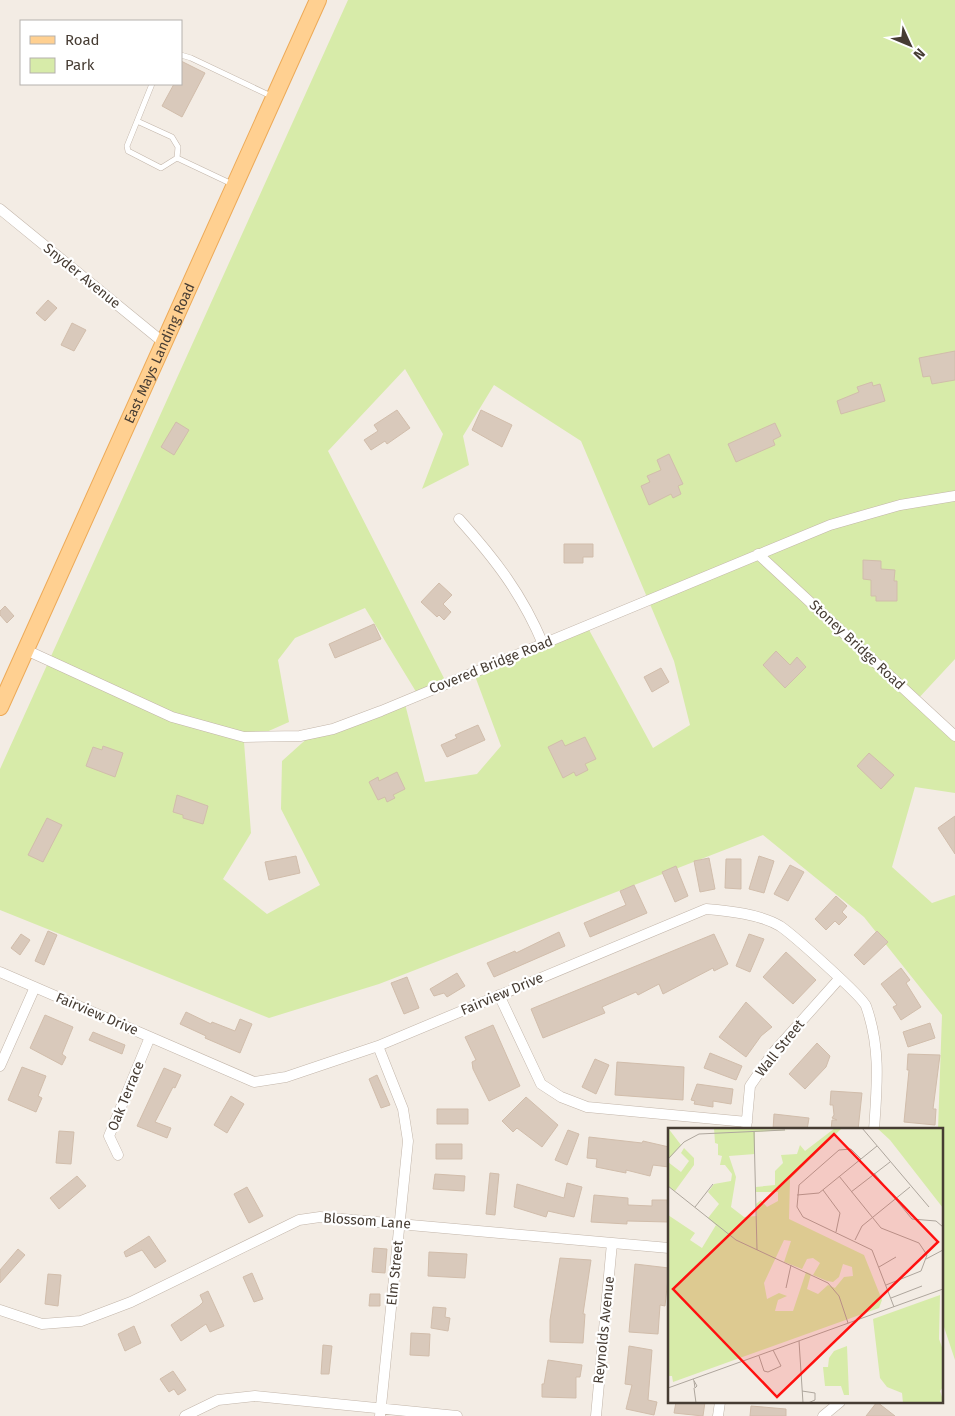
<svg xmlns="http://www.w3.org/2000/svg" width="955" height="1416" viewBox="0 0 955 1416" font-family="'Fira Sans',sans-serif">
<rect width="100%" height="100%" fill="#f3ece4"/>
<!-- green -->
<path fill="#d7eba9" fill-rule="evenodd" d="M348 0H955V659L916 701 955 738V793L915 787 892 867 932 903 955 895V1360L941 1318V1130H938L942 1015 864 917 763 835 379 984 269 1018 0 910V769ZM405 369 443 434 422 489 469 465 463 436 494 385 581 441 674 661 690 725 653 748 588 628 475 676 501 746 477 774 425 782 404 700 312 734 282 761 281 809 320 885 267 914 223 879 251 833 244 742 289 722 278 660 295 638 365 608 418 695 447 684 328 451Z"/>
<!-- building -->
<path fill="#d9c9bb" stroke="#d1bdab" d="M181 61 205 73 182 117 162 106 174 84H181Z
M48 300 57 308 45 321 36 313Z
M72 323 86 330 74 351 61 345Z
M955 351V380L932 384 930 376 923 377 919 358Z
M872 382 873 386 880 384 885 401 841 414 837 401 859 392 857 387Z
M397 410 410 428 387 444 385 441 371 450 364 440 378 431 374 425Z
M481 410 512 425 502 447 472 430Z
M176 422 189 430 174 455 161 447Z
M775 423 781 436 773 440 775 445 736 462 728 444Z
M669 454 683 484 678 486 681 494 673 498 671 494 649 505 641 486 650 482 647 476 661 470 657 460Z
M564 544H593V557H583V563H564Z
M863 560 881 561V569L895 570 894 581H897V601H876V596H871V580L863 579Z
M439 583 452 595 443 604 451 612 444 620 439 615 437 617 421 602Z
M5 606 14 616 7 623 0 615V611Z
M374 624 381 639 335 658 329 644Z
M776 651 790 665 797 657 806 667 785 688 763 665Z
M661 668 669 682 652 692 644 677Z
M478 725 485 740 447 757 441 745 457 738 455 735Z
M585 737 596 759 585 764 588 770 576 776 574 772 563 778 548 747 562 740 565 746Z
M103 746 123 753 115 777 86 766 93 747 102 750Z
M869 753 894 775 881 789 857 766Z
M397 772 405 789 393 795 395 798 387 802 385 797 378 800 369 782 378 777 379 781Z
M177 795 208 806 203 824 183 818V815L173 812Z
M955 816V854L938 828Z
M47 818 62 825 43 862 28 855Z
M296 856 300 873 269 880 265 862Z
M759 856 774 861 764 893 749 889Z
M709 858 715 889 700 892 694 861Z
M726 859H741V889L725 888Z
M790 865 804 872 788 901 774 894Z
M676 866 688 896 675 902 662 872Z
M634 885 647 913 590 937 584 923 626 905 620 891Z
M836 896 847 906 842 912 847 917 839 925 835 921 826 930 815 919Z
M48 931 57 935 44 965 35 961Z
M877 931 888 942 864 965 854 955Z
M559 932 565 946 494 977 487 963 515 951 516 953Z
M21 934 30 940 20 955 11 948Z
M714 934 728 964 714 971 713 968 663 994 659 984 638 995 636 992 602 1007 605 1013 543 1038 531 1009Z
M749 934 764 939 750 972 736 966Z
M786 952 816 980 793 1004 763 977Z
M901 968 910 980 906 983 921 1007 901 1020 893 1007 897 1005 881 984Z
M457 973 465 986 447 997 444 993 434 996 430 989Z
M407 977 419 1008 404 1014 391 983Z
M746 1002 772 1027 761 1036 746 1057 719 1037Z
M186 1012 211 1024 212 1022 235 1031 240 1019 252 1024 240 1053 205 1038 206 1036 180 1024Z
M45 1015 73 1027 62 1054 66 1057 62 1065 30 1048Z
M930 1023 935 1038 908 1047 903 1032Z
M493 1025 520 1086 489 1101 473 1069 472 1062 476 1060 465 1037Z
M93 1032 125 1045 122 1054 89 1040Z
M817 1043 830 1056 826 1067 805 1089 789 1074Z
M710 1053 742 1066 736 1080 704 1068Z
M908 1054 940 1055 933 1109H936L935 1125 904 1122 909 1070H907Z
M595 1059 609 1065 596 1094 582 1087Z
M617 1062 684 1067 683 1100 615 1095Z
M22 1067 46 1076 38 1096 42 1098 36 1112 8 1100Z
M164 1068 181 1075 175 1088 173 1087 155 1122 171 1128 167 1138 137 1126Z
M377 1075 390 1105 381 1108 369 1079Z
M697 1084 733 1089 731 1104 713 1101V1107L694 1104 695 1101 691 1100Z
M831 1091 862 1093 858 1130H831L832 1120H837L832 1118 834 1115 833 1105H830Z
M231 1096 244 1104 227 1133 214 1125Z
M526 1097 558 1125 542 1147 517 1128 513 1132 502 1121Z
M437 1109H468V1124H437Z
M774 1114 809 1118 807 1130H773Z
M568 1130 579 1134 567 1165 555 1160Z
M59 1131 74 1132 71 1164 56 1163Z
M589 1137 642 1143 643 1141 669 1147V1167L653 1165 650 1176 626 1170V1173L596 1167 597 1159 587 1158Z
M436 1144H462V1159H436Z
M490 1173 499 1174 495 1215 486 1214Z
M435 1174 465 1176 464 1191 433 1189Z
M77 1176 86 1186 59 1209 50 1198Z
M567 1183 582 1187 574 1217 548 1211 546 1217 514 1207 517 1184 564 1198Z
M247 1187 263 1216 249 1223 234 1194Z
M594 1195 628 1198V1205L652 1206V1200H667L669 1222 627 1221V1224L591 1222Z
M149 1236 166 1261 155 1268 142 1250 126 1257 124 1252Z
M374 1248 387 1249 385 1273 372 1272Z
M18 1249 25 1255 0 1283V1270Z
M429 1252 467 1254 465 1278 428 1276Z
M560 1258 591 1260 583 1314H585L583 1343 550 1342V1320Z
M635 1264 669 1268 665 1306 660 1305 658 1334 629 1332Z
M252 1273 263 1299 254 1302 243 1277Z
M48 1274 61 1275 58 1306 45 1304Z
M208 1291 224 1326 210 1332 206 1324 181 1341 171 1325 199 1306 203 1302 200 1295Z
M370 1294H380V1306H369Z
M433 1307 446 1308 445 1317 450 1318 448 1331 431 1328Z
M134 1326 141 1343 125 1351 118 1334Z
M411 1333 430 1334 429 1356 410 1355Z
M323 1345 332 1346 329 1374H321Z
M629 1346 652 1350 648 1400 657 1402 654 1415 626 1409 632 1385 625 1384Z
M548 1360 582 1365 580 1377H576V1398L542 1397V1384H544Z
M173 1371 186 1390 178 1395 174 1389 169 1392 160 1379Z
M676 1402H705L703 1416 674 1413Z
M877 1402 895 1416H866Z
M751 1406 786 1409V1416H750Z"/>
<g fill="none" stroke-linecap="round" stroke-linejoin="round">
<defs>
<path id="lane" d="M181 55 191 58 271 96
M152 84 127 146 128 151 161 168 177 158 232 184
M137 121 172 137 178 147 177 158"/>
<path id="street" d="M0 209 164 343
M459 519C495 559 522 594 543 644
M758 554 955 736
M26 650 172 717 244 737 300 736 333 729 381 711 830 525 900 505 955 496
M0 972 254 1082 286 1077 378 1046 706 909C729 911 760 914 780 926 792 934 862 996 866 1006 881 1048 877 1086 874 1130
M499 995 541 1084 561 1097 587 1107 747 1122
M378 1046 403 1109 408 1141 380 1416
M0 1066 35 987
M746 1130 750 1086 772 1054 839 979
M118 1155 109 1136 150 1037
M0 1310 42 1324 81 1321 131 1302 299 1220 320 1217 669 1248
M185 1416 218 1400 255 1396 457 1416
M596 1416 612 1243
M718 1416 720 1402
M823 1416 840 1402"/>
<g id="primary">
<path id="s1" d="M0 707 318 0"/>
</g>
</defs>
<!-- lane casing -->
<use href="#lane" stroke="#c2b5a9" stroke-width="6"/>
<!-- street casing -->
<use href="#street" stroke="#c2b5a9" stroke-width="11"/>
<!-- primary casing -->
<use href="#primary" stroke="#edaa58" stroke-width="18"/>
<!-- lane -->
<use href="#lane" stroke="#fff" stroke-width="5"/>
<!-- street -->
<use href="#street" stroke="#fff" stroke-width="10"/>
<!-- primary -->
<use href="#primary" stroke="#ffd091" stroke-width="16"/>
</g>
<g text-anchor="middle" dominant-baseline="central" stroke-width="4.5" stroke-linejoin="round" paint-order="stroke">
<!-- street labels -->
<g font-size="14" fill="#463c33" stroke="#fff">
<text transform="translate(82 276) rotate(39)">Snyder Avenue</text>
<text stroke="none"><textPath href="#s1" startOffset="388">East Mays Landing Road</textPath></text>
<text transform="translate(857 645) rotate(43)">Stoney Bridge Road</text>
<text transform="translate(491 665) rotate(-22)">Covered Bridge Road</text>
<text transform="translate(502 994) rotate(-23)">Fairview Drive</text>
<text transform="translate(97 1014) rotate(23)">Fairview Drive</text>
<text transform="translate(780 1048) rotate(-51)">Wall Street</text>
<text transform="translate(126 1096) rotate(-68)">Oak Terrace</text>
<text transform="translate(367 1221) rotate(4)">Blossom Lane</text>
<text transform="translate(395 1273) rotate(-84)">Elm Street</text>
<text transform="translate(604 1330) rotate(-84)">Reynolds Avenue</text>
</g>
</g>
<!-- overview -->
<g transform="translate(668 1128)">
<rect width="275" height="275" fill="#f3ece4"/>
<path d="M0 0 13 17 0 32ZM46 0 120 2 87 4V26L61 28 68 49 63 79 76 89 89 88 88 76 93 72 99 79 110 73V64H88V59L107 57V43L115 35 113 27 129 26 132 17 137 23 167 0H174L122 51 121 91 196 127 214 172 211 180 5 254 4 248H0V87L27 105 22 112 34 120 48 97 40 90 51 76 40 64 46 56 63 53 64 46 57 37H52L54 28 50 27V16L47 15ZM116 112 123 113 116 134 134 141 139 131 145 130 152 135 145 147 159 153 165 154 171 149 175 136 184 139 185 148 176 149 167 160 160 157 150 166 139 161 143 146 138 144 125 183H107L110 172 119 168 111 165 99 171 96 155ZM209 0H275V80L222 12ZM16 20 26 30V37L7 63 0 58V34L13 44 21 33 13 25ZM272 167 271 211 275 222V259L272 263 275 272 273 275H235L234 265 219 259 212 250 205 191ZM179 218 181 267H176L173 258H157L155 239H160L161 230 166 223Z" fill="#d7eba9" fill-rule="evenodd"/>
<path fill="none" stroke="#aea69d" stroke-width="1" d="M194 0 261 79M86 3 89 122M0 31 16 14 31 6 117 2M193 31 183 21 171 22 131 57 129 79 135 89 204 122 226 179M206 45 244 91 268 93 275 99M171 48 213 100 251 115 259 127 253 143 218 157M0 58 68 112 160 155 171 168 180 195M155 62 172 85 168 104M183 64 222 34M129 67 151 65 209 18M27 79 45 56M187 112 194 98 242 59M258 131 275 122M211 139 228 129M118 160 123 137M223 170 254 158M131 213 135 275M91 228 96 243 100 244 113 238 105 222M25 251 29 258 27 260 26 253M0 260 275 161M26 260 28 275M134 263 147 265V272L140 275"/>
<path fill="#ff100f" fill-opacity="0.15" stroke="#ff100f" stroke-width="2.5" d="M166 6 270 114 109 269 5 161Z"/>
<rect width="275" height="275" fill="none" stroke="#463c33" stroke-width="2.5"/>
</g>
<!-- legend -->
<rect x="20" y="20" width="162" height="65" fill="#ffffff" stroke="#b5b1ad"/>
<rect x="30" y="36" width="25" height="8" fill="#ffd091" stroke="#b5b1ad"/>
<text x="65" y="45" font-size="15" fill="#463c33">Road</text>
<rect x="30" y="58" width="25" height="15" fill="#d7eba9" stroke="#b5b1ad"/>
<text x="65" y="70" font-size="15" fill="#463c33">Park</text>
<!-- north arrow -->
<g transform="translate(910 45) rotate(134)" stroke="#ffffff" stroke-width="4" paint-order="stroke">
<path d="M0-4L9 19L0 12L-9 19Z" fill="#463c33"/>
<text y="-8" font-size="14" font-weight="bold" text-anchor="middle" fill="#463c33">N</text>
</g>
</svg>
